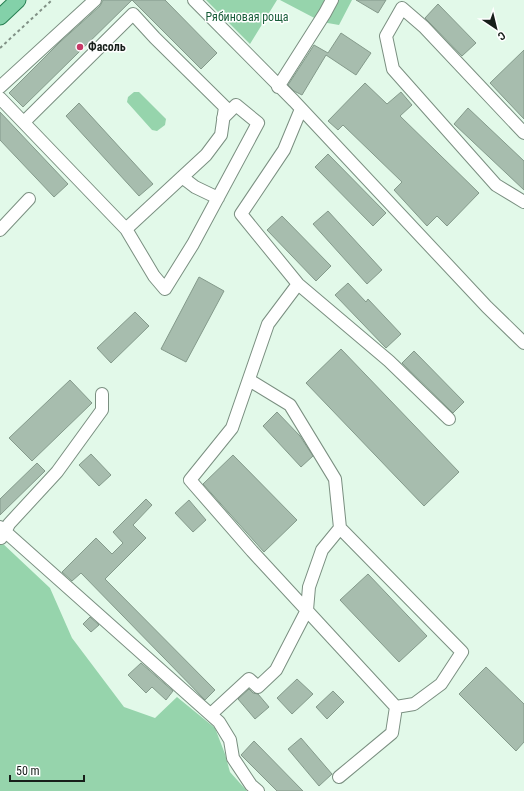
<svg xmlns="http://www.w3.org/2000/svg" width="524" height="791" viewBox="0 0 524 791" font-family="'Roboto Condensed',sans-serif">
<rect width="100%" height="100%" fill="#e2f9e9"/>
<!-- green -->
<path fill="#96d4ac" d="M206 0H277L250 44Z
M280 0H352L339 25 322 22Z
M134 92H139L166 119 165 125 157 131 152 130 127 102 128 97Z
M0 541 50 588 72 638 124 707 155 718 177 697 215 728 225 754 230 772 247 791H0Z"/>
<!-- building -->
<path fill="#a7bdae" stroke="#849a8b" d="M103 0H132L23 107 9 93 60 42 100 6Z
M132 0H165L217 53 201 69Z
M356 0H386L378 13Z
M438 4 476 43 462 56 425 18Z
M341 33 371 53 356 75 326 55 302 95 294 91 288 85 314 45 328 53Z
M524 50V119L490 83Z
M365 83 387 104 401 92 412 105 400 116 479 193 447 226 437 216 427 226 394 190 402 182 343 125 338 130 328 121Z
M79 103 153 184 139 196 66 116Z
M468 108 524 161V190L454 124Z
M0 112 68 184 54 197 0 140Z
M328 154 386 213 373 226 315 167Z
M328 211 382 270 367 284 313 224Z
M282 216 331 266 316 281 267 230Z
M199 277 224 291 186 362 161 349Z
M348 283 366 302 368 299 401 334 386 348 335 295Z
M135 312 149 326 111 363 97 348Z
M341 349 459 472 424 506 306 383Z
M414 351 464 402 453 413 402 363Z
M70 380 92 403 32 461 9 438Z
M277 412 300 436 313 456 301 467 263 426Z
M91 454 111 475 99 486 79 465Z
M233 455 297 520 264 552 203 484Z
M37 463 45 471 0 515V499Z
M146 499 152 505 133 525 146 538 105 579 215 690 205 700 81 573 72 581 62 572 96 538 112 554 123 543 113 532Z
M189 500 206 520 193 532 175 513Z
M368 574 427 636 399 662 340 600Z
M90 617 99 625 91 632 83 624Z
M141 663 173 691 166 700 152 687 146 693 128 675Z
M486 667 524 704V742L516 751 459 694Z
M297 679 313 694 292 714 277 698Z
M249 689 253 693 258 694 269 707 255 719 238 699Z
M333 691 344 702 327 719 316 707Z
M301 738 332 774 319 786 288 749Z
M254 741 303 791H277L241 755Z"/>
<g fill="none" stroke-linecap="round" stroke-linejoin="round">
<defs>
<path id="minor" d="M194 0 294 101 487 307 524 343
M0 87 95 0
M278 87 325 13 332 0
M0 98 126 229 206 155 221 135 225 107 155 38 133 14 24 122
M301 109 284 150 241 214 298 284 389 361 449 419
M524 133 424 27 402 8 386 36 393 69 496 185 524 202
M182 177 195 187 218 198
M126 229 154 276 165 289 193 244 258 123 236 105 223 118
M0 230 29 199
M249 380 290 405 335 479 340 528 462 652 441 684 414 704 396 707 252 551 190 480 232 428 268 324 298 284
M0 527 219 722 230 740 233 758 251 785 258 791
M1 538 5 532 9 524 57 472 102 410V394
M211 714 249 679 258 687 276 670 307 610 309 587 322 550 340 528
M339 777 392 733 396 707"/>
<path id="major" d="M0 17 18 0"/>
</defs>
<!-- minor casing -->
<use href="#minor" stroke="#7a8f80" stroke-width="14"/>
<!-- major casing -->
<use href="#major" stroke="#287f52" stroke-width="17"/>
<!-- path -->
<path stroke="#809085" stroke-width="2" stroke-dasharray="3 3" stroke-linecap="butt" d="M0 48 52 0"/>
<!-- minor -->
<use href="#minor" stroke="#fff" stroke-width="12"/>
<!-- major -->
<use href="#major" stroke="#83d1a9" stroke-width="15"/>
</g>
<!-- markers -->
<circle fill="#c73967" stroke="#fff" stroke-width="1.5" cx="80" cy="47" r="4"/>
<g text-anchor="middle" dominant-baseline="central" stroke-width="3" stroke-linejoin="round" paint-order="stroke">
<!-- park labels -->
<g font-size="12" fill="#195e3a" stroke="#fff">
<text x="247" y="17">Рябиновая роща</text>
</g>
<!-- poi labels -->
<g font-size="12" font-weight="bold" fill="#171f1a" stroke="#fff" text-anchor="start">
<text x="88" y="47">Фасоль</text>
</g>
</g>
<!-- north arrow -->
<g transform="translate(496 28) rotate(145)" stroke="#ffffff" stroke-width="3" paint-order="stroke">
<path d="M0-3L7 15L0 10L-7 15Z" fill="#171f1a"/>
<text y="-6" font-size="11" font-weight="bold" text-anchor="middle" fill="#171f1a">С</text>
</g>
<!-- scale -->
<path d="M10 775v6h74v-6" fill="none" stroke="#171f1a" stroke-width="2"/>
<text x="16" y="775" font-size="12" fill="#171f1a" stroke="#ffffff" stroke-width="3" paint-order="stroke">50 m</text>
</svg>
